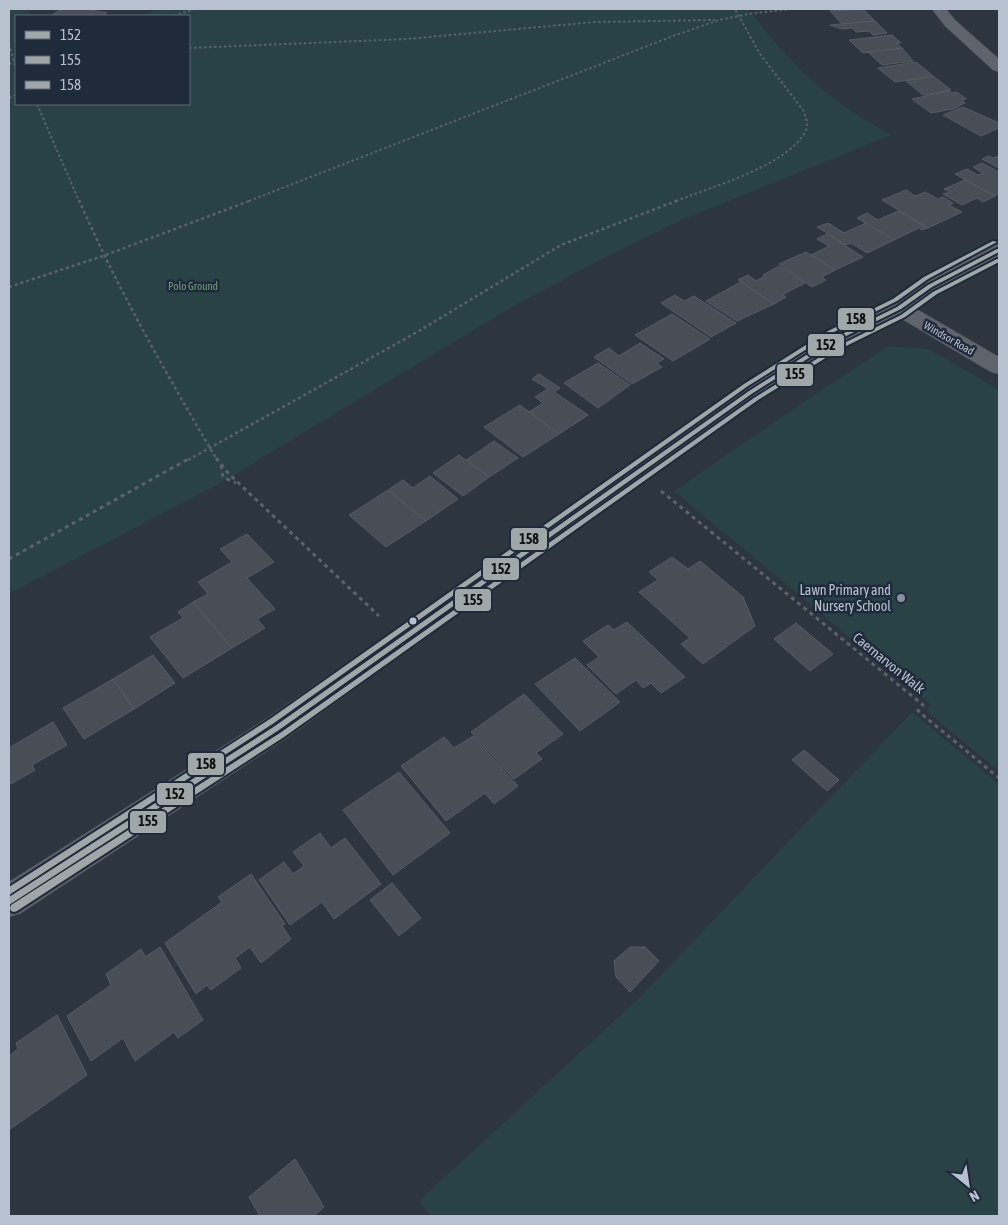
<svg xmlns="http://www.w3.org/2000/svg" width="1008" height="1225" font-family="'Asap Condensed',sans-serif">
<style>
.green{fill:#294246}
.building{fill:#484e56;stroke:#555c65}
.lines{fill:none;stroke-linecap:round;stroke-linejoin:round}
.minor-casing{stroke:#4a5057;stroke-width:1}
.tertiary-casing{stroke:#4a5057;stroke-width:1}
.secondary-casing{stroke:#4a5057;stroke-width:1}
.path-far2{stroke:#5b6269;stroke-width:2;stroke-dasharray:2.5 2.5;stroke-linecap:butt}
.path-far1{stroke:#5b6269;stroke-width:2.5;stroke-dasharray:3 3;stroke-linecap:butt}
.path{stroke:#5b6269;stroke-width:3;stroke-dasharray:4 4;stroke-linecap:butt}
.minor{fill:#5e636c;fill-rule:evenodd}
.tertiary{fill:#5e636c;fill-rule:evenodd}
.secondary{fill:#5d626a;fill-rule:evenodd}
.bus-1-casing{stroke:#1f2a3b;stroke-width:4}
.bus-2-casing{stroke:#1f2a3b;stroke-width:4}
.bus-3-casing{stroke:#1f2a3b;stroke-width:4}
.bus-1{fill:#9fa7a9;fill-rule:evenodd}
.bus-2{fill:#9fa7a9;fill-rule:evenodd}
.bus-3{fill:#9fa7a9;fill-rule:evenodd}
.poi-dot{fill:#87909c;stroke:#1f2a3b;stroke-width:2}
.bus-dot{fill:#b8c1cf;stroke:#1f2a3b;stroke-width:2}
.labels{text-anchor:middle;stroke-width:5;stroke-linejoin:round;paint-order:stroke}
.far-park-label{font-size:11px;fill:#6da179;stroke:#1f2a3b}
.far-street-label{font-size:11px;fill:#b8c1cf;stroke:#1f2a3b}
.poi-label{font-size:14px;fill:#b8c1cf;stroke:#1f2a3b;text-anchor:end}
.street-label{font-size:14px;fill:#b8c1cf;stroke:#1f2a3b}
.line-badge{stroke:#1f2a3b;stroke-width:2}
.pale-badge-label{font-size:14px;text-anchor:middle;font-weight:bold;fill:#111}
</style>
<rect width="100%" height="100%" fill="#2d353e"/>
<g class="green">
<path d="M9,9H27L32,16H16V104H189V16H139L161,9H748C774,42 802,75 836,100C853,113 872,124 891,135L680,221L594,263L507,310L219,484L9,594Z"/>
<path d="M889,346L929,349L999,390V771L926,711L931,705L674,491L818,392Z"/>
<path d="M912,712L999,784V1216H430L419,1201L639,998Z"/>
</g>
<g class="building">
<path d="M61,9H93L91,10L107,13L102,16H51Z"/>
<path d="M863,9L875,21L842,24L830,11Z"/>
<path d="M875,21L887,33L873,35L869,31L856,32L852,28L842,29L830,25Z"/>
<path d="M892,35L901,43H896L902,48L863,53L849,40Z"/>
<path d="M902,48L913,61L882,65L868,52Z"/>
<path d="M916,62L933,76L895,82L878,68Z"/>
<path d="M933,76L951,90L923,95L906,81Z"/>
<path d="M949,91L952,93L957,92L966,99L961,100L965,103L953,109L931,113L912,99Z"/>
<path d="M963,107L999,123V128L981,136L943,115Z"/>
<path d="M989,156L993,158L999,156V168L982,159Z"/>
<path d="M982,163L999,172V194L995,196L955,174L967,169L978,175L983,173L973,167Z"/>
<path d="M965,180L995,196L983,202L977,198L962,205L943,194L950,192L944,189Z"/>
<path d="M906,190L915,196L925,192L938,199L943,197L953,203L949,205L962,212L928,228L882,200Z"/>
<path d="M898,211L927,228L922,230L919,228L894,240L857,218L867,213L878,220Z"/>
<path d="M828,223L844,233L866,223L894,240L867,253L851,243L846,245L817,227Z"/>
<path d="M827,234L863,257L835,270L811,255L829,246L817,239Z"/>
<path d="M806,252L835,270L822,277L826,280L812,287L779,264Z"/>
<path d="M779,266L805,283L782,295L786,297L774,304L738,280L748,275L756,281L765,276L763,275Z"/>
<path d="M741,282L774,304L737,321L706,301Z"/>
<path d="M675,295L684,301L694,296L736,323L711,337L661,303Z"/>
<path d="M672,314L710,339L673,361L635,335Z"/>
<path d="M640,343L664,359L657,363L662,367L632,384L594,357L609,348L619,356Z"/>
<path d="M598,363L630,385L598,408L564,383Z"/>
<path d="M539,374L560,388L554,392L588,415L559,434L529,412L543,403L535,397L548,389L532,379Z"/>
<path d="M520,405L559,434L523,457L484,427Z"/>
<path d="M494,441L518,458L489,477L466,460Z"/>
<path d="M459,455L489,477L463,496L433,473Z"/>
<path d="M430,476L458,499L426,521L388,490L403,480L413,488Z"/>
<path d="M388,490L426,521L386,547L349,515Z"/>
<path d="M247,534L274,562L247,578L275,609L257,619L265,628L232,648L193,602L208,594L198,582L232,562L220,549Z"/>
<path d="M672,557L688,569L700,561L743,597L755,626L703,664L681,644L690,638L639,592L658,580L649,572Z"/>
<path d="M193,602L232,648L183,678L150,637L183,618L178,612Z"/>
<path d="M627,622L685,677L661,693L651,683L643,688L636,680L616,694L587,665L599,657L583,641L608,625L614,630Z"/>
<path d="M796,623L833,654L810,671L774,639Z"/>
<path d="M153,655L175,683L134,709L113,679Z"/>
<path d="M575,658L620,702L580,731L535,684Z"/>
<path d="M113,679L134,709L84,739L63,708Z"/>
<path d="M524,694L563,734L536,753L542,759L514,779L471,732Z"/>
<path d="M53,722L67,745L32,765L35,770L11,784L9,779V748Z"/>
<path d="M473,736L518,786L494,804L485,793L446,821L401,766L444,737L454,748Z"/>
<path d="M804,750L839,780L827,791L792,760Z"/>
<path d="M399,772L450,833L393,875L343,810Z"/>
<path d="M320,833L331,848L345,838L381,884L334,919L322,902L290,925L259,880L284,862L293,874L304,866L293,852Z"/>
<path d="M251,874L285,924L282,926L291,939L261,963L250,947L235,958L241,968L211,990L207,985L196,994L165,943L222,902L218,897Z"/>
<path d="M392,883L421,918L399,936L370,900Z"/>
<path d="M160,947L203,1020L178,1038L174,1032L135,1061L123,1038L91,1061L67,1016L111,985L106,974L141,949L145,957Z"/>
<path d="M630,947H645L659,961L630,992L616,977L614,961Z"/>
<path d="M57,1015L87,1075L9,1130V1056L18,1049L16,1043Z"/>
<path d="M295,1159L324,1207L314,1216H260L249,1197Z"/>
</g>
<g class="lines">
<g class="minor-casing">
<path id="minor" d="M932,9H946L955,20L999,59V72L993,70L945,26Z"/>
</g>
<g class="tertiary-casing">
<path id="tertiary" d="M899,302L906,303L999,357V374L991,372L892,313L888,308L892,303Z"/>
</g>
<g class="secondary-casing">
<path id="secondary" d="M999,244V258L937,290L906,313L842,345L759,397L288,737L21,913L9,917V882L266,719L743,387L826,335L892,303L923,282L992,246Z"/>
</g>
<g class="path-far2">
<path d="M174,16L195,9"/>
<path d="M9,44L16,68"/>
<path d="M189,48L407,39L595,22L715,20"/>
<path d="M9,64L16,62"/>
<path d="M9,98L16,95"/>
<path d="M37,104L79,201"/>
<path d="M249,201L673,36L719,20L748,14L791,9"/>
<path d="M676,201C711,187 787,166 805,132C809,125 806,117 803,110L760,54L735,9"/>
</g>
<g class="path-far1">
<path d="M79,200C118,290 167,375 217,460"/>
<path d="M9,287L103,256L252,200"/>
<path d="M188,460L419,331L561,245L679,200"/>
</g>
<g class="path">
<path d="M216,458L228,473L379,616"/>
<path d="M221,465L223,477L236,483"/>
<path d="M661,491L923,705L918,711L999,778"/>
<path d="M9,559L190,458"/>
</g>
<use href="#minor" class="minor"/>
<use href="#tertiary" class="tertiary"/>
<use href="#secondary" class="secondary"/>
<g class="bus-1-casing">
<path id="bus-1" d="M997,249H999V252L932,287L901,309L836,341L753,393L279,730L9,905V897L275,726L749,391L832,339L897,307L928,285Z"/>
</g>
<g class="bus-2-casing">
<path id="bus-2" d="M997,259H999V262L937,294L905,317L840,349L758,400L284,737L17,911L14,912L11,911L10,908L11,905L280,733L754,398L836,347L901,315L933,292Z"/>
</g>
<g class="bus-3-casing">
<path id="bus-3" d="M993,241L997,242L928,279L897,301L832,333L748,386L274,723L9,895V887L270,719L744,384L828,331L893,299L924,277Z"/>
</g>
<use href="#bus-1" class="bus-1"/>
<use href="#bus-2" class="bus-2"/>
<use href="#bus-3" class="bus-3"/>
</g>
<circle class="poi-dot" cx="901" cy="598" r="5"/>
<circle class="bus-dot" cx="413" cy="621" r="4.5"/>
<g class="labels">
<g class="far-park-label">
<text x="193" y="290">Polo Ground</text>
</g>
<g class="far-street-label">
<text transform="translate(949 338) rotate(30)" y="4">Windsor Road</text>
</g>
<g class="poi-label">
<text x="891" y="595">Lawn Primary and<tspan x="891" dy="16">Nursery School</tspan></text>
</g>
<g class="street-label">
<text transform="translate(889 663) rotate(39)" y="5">Caernarvon Walk</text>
</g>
</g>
<g class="line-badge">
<rect x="837" y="307" width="38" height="24" rx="5" fill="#9fa7a9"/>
<rect x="807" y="333" width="38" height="24" rx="5" fill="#9fa7a9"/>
<rect x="776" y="363" width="38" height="24" rx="5" fill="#9fa7a9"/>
<rect x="510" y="527" width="38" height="24" rx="5" fill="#9fa7a9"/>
<rect x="482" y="557" width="38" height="24" rx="5" fill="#9fa7a9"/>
<rect x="454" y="588" width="38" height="24" rx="5" fill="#9fa7a9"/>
<rect x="187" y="752" width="38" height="24" rx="5" fill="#9fa7a9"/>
<rect x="156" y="782" width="38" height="24" rx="5" fill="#9fa7a9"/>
<rect x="129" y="810" width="38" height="24" rx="5" fill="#9fa7a9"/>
</g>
<g class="pale-badge-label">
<text x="856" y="324">158</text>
<text x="826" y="350">152</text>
<text x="795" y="379">155</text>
<text x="529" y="544">158</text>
<text x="501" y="574">152</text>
<text x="473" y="605">155</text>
<text x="206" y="769">158</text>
<text x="175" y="799">152</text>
<text x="148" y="826">155</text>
</g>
<rect width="1008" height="1225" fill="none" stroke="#b8c1cf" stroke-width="20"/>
<rect x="15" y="15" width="175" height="90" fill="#1f2a3b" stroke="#5c6676"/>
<rect x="25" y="31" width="25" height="8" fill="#9fa7a9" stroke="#5c6676"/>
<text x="60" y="40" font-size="15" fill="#b8c1cf">152</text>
<rect x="25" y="56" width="25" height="8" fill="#9fa7a9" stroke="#5c6676"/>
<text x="60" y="65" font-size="15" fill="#b8c1cf">155</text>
<rect x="25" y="81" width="25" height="8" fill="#9fa7a9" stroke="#5c6676"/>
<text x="60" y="90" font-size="15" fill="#b8c1cf">158</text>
<g transform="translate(968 1185) rotate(150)" stroke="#1f2a3b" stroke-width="4" paint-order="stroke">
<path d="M0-4L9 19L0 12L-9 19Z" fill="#b8c1cf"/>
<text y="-8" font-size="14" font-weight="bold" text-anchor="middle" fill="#b8c1cf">N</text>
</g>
</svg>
